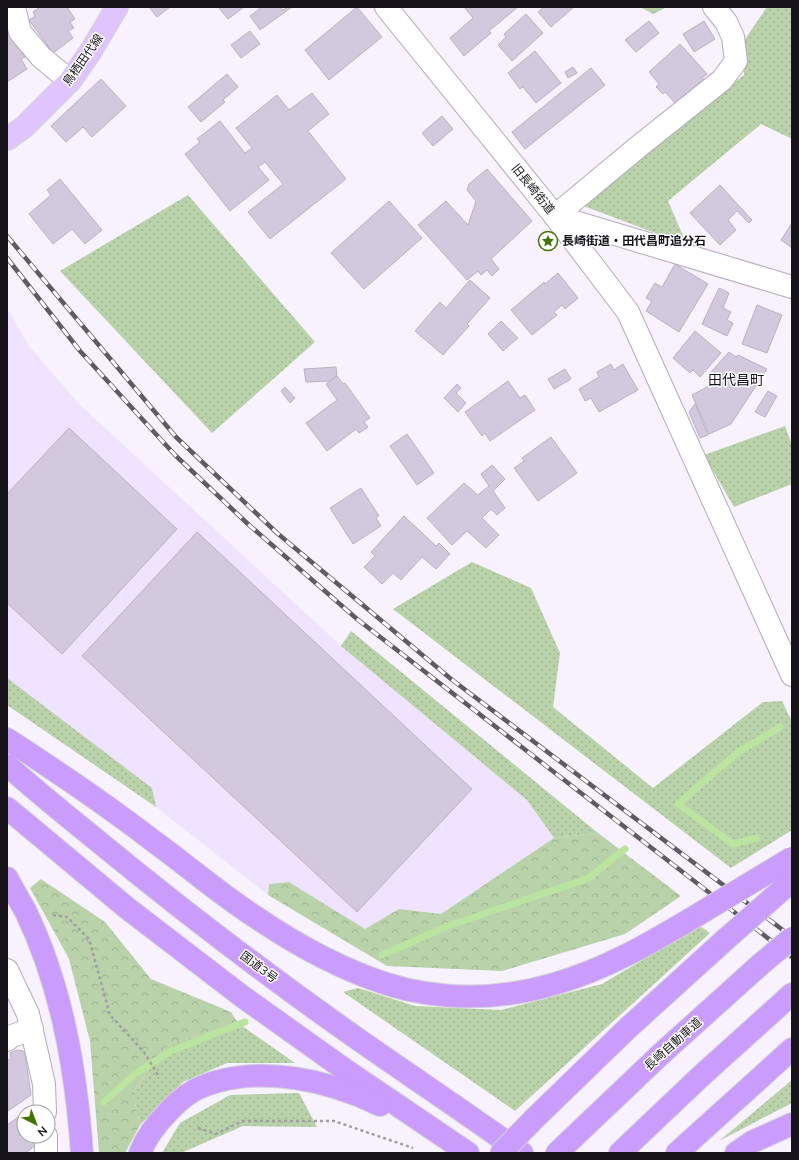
<svg xmlns="http://www.w3.org/2000/svg" width="799" height="1160" font-family="Mulish,'Noto Sans JP',sans-serif">
<style>
.built{fill:#efe3ff}
.grass{fill:url(#grass-dots)}
.forest{fill:url(#forest-crowns)}
.lines{fill:none;stroke-linecap:round;stroke-linejoin:round}
.stream{stroke:#bae4a0;stroke-width:7}
.building{fill:#d3c9de;stroke:#bab1c5}
.minor-casing{stroke:#b3aabe;stroke-width:24}
.major-casing{stroke:#d5d5d6;stroke-width:24}
.highway-casing{stroke:#d5d5d6;stroke-width:24}
.path{stroke:#a29da8;stroke-width:2.5;stroke-dasharray:3 3;stroke-linecap:butt}
.minor{stroke:#fff;stroke-width:22}
.major{stroke:#dfc4fd;stroke-width:22}
.highway{stroke:#ca9cfb;stroke-width:22}
.rail-casing{stroke:#5f5b64;stroke-width:4.5}
.rail{stroke:#fff;stroke-width:3;stroke-dasharray:9;stroke-linecap:butt}
.highway-bridge-casing{stroke:#d5d5d6;stroke-width:24;stroke-linecap:butt}
.highway-bridge{stroke:#ca9cfb;stroke-width:22}
.labels{text-anchor:middle;stroke-width:3;stroke-linejoin:round;paint-order:stroke}
.street-label{font-size:12px;fill:#16131a;stroke:#fff}
.poi-label{font-size:12px;font-weight:bold;fill:#16131a;stroke:#fff;text-anchor:start}
.quarter-label{font-size:14px;fill:#16131a;stroke:#fff}
</style>
<defs>
<pattern id="grass-dots" width="8" height="8" patternUnits="userSpaceOnUse"><rect width="8" height="8" fill="#b9d2a9"/><path d="M2 2h.1M6 6h.1" fill="none" stroke="#9eb391" stroke-width="1.8" stroke-linecap="round"/></pattern>
<pattern id="forest-crowns" width="20" height="18" patternUnits="userSpaceOnUse"><rect width="20" height="18" fill="#b9d2a9"/><path d="M2 6a3 3 0 1 1 6 0M12 15a3 3 0 1 1 6 0" fill="none" stroke="#9eb391"/></pattern>
</defs>
<rect width="100%" height="100%" fill="#f8f2ff"/>
<path class="built" d="M7,308L29,346L79,404L341,646L527,800L554,838L441,914L399,909L365,929L289,882L269,884L268,895L156,807L7,705Z"/>
<g class="grass">
<path d="M767,7H792V139L761,124L668,201L687,245L581,205L744,75L741,45Z"/>
<path d="M188,195L315,342L212,433L60,271Z"/>
<path d="M785,426L792,445V484L734,507L704,455Z"/>
<path d="M472,562L531,588L560,653L553,707L653,788L763,702L782,701L792,722V830L731,868L393,609Z"/>
<path d="M351,631L598,833L554,838L527,800L341,646Z"/>
<path d="M7,678L152,788L156,807L7,705Z"/>
<path d="M700,926L710,933L515,1111L343,992L358,988L415,1006L501,1010L602,984Z"/>
<path d="M238,1023L295,1063H227L183,1082L140,1125L133,1093L166,1045Z"/>
<path d="M792,1080V1103L719,1141Z"/>
<path d="M299,1093L317,1127L243,1126L181,1153H162L180,1123L230,1095Z"/>
</g>
<g class="forest">
<path d="M640,7H667L653,14Z"/>
<path d="M598,833L681,896L625,934L502,971L387,966L268,895L269,884L289,882L365,929L399,909L441,914L554,838Z"/>
<path d="M41,879L105,922L151,979L231,1012L238,1023L166,1045L133,1093L140,1125L125,1153H99L90,1041L69,959L30,888Z"/>
</g>
<g class="lines">
<g class="stream">
<path d="M757,838L733,844L678,804L737,753L780,727"/>
<path d="M382,955L448,926L589,878L625,849"/>
<path d="M104,1102L135,1074L171,1051L245,1022"/>
</g>
</g>
<g class="building">
<path d="M40,7H67L75,19L70,22L74,28L68,31L73,38L53,53L29,20L35,16L33,12Z"/>
<path d="M149,7H170L157,17Z"/>
<path d="M218,7H244L228,19Z"/>
<path d="M262,7H280L283,10L287,7H292L260,30L250,16Z"/>
<path d="M357,7L382,37L329,80L305,50Z"/>
<path d="M464,7H518L489,31L491,33L464,56L450,38L473,18Z"/>
<path d="M544,7H574L551,27L538,12Z"/>
<path d="M526,14L543,33L512,61L498,45L506,37L504,34Z"/>
<path d="M649,21L659,33L636,52L625,40Z"/>
<path d="M704,21L715,39L694,52L683,34Z"/>
<path d="M7,27L25,57L21,59L27,69L7,82Z"/>
<path d="M250,31L260,44L241,58L231,45Z"/>
<path d="M680,44L707,74L702,78L705,81L676,104L665,92L663,94L656,87L659,84L649,72Z"/>
<path d="M535,51L561,83L536,103L523,87L520,89L508,73Z"/>
<path d="M573,67L577,73L568,78L565,72Z"/>
<path d="M591,68L605,85L525,149L512,132Z"/>
<path d="M227,74L238,87L223,100L225,102L201,122L188,107Z"/>
<path d="M101,79L126,106L92,137L83,127L66,142L51,126Z"/>
<path d="M312,93L329,114L308,131L346,179L270,239L248,212L283,184L265,162L258,167L269,180L230,211L185,154L200,142L197,139L220,121L245,153L252,148L236,128L277,95L289,110Z"/>
<path d="M442,116L453,129L433,146L422,133Z"/>
<path d="M487,169L532,221L491,259L499,269L492,276L487,270L481,275L478,271L467,280L418,225L446,201L468,225L476,201L467,190L469,184Z"/>
<path d="M60,179L102,230L85,244L72,229L53,244L29,214L51,195L47,190Z"/>
<path d="M720,185L752,220L749,223L737,211L728,220L736,230L720,245L690,213Z"/>
<path d="M389,201L422,238L364,289L331,253Z"/>
<path d="M792,223V248L781,240Z"/>
<path d="M675,264L708,284L679,332L646,311L652,301L646,298L655,283L662,287Z"/>
<path d="M558,273L578,298L565,309L562,305L554,312L557,315L532,335L511,310L544,282L545,284Z"/>
<path d="M470,280L490,298L467,324L469,326L443,355L415,331L440,302L446,308Z"/>
<path d="M719,288L729,293L723,308L731,312L727,320L733,323L727,336L702,324Z"/>
<path d="M757,305L782,315L767,353L742,344Z"/>
<path d="M501,321L518,338L503,351L488,334Z"/>
<path d="M695,331L721,353L700,377L693,370L690,373L673,358Z"/>
<path d="M729,352L736,357L738,355L767,369L731,424L709,434L692,395L709,386L716,378L710,373Z"/>
<path d="M611,364L614,370L623,364L638,390L599,412L591,398L585,401L579,389L599,377L597,372Z"/>
<path d="M336,367L337,375L330,381L306,382L304,369Z"/>
<path d="M565,369L571,379L554,389L548,379Z"/>
<path d="M337,376L343,384L345,383L370,418L364,422L368,427L359,433L356,429L327,451L306,423L337,400L326,384Z"/>
<path d="M508,381L520,398L525,395L535,410L490,441L485,433L482,436L465,412Z"/>
<path d="M457,384L461,388L456,393L466,403L458,412L444,398Z"/>
<path d="M285,387L295,398L290,403L281,391Z"/>
<path d="M768,391L777,396L765,417L755,412Z"/>
<path d="M695,404L708,435L700,438L689,412Z"/>
<path d="M69,428L177,529L62,654L7,603V494Z"/>
<path d="M407,434L434,473L417,485L390,446Z"/>
<path d="M551,437L577,473L538,501L514,468L524,461L522,458Z"/>
<path d="M492,465L505,479L493,491L505,508L497,515L491,509L482,518L499,535L486,548L467,531L452,545L427,518L464,483L478,495L489,486L481,474Z"/>
<path d="M361,488L379,516L376,518L381,526L353,544L330,508Z"/>
<path d="M404,516L436,546L439,543L450,554L436,569L422,557L401,580L393,573L382,584L364,567L375,556L371,552Z"/>
<path d="M197,532L472,789L357,912L82,656Z"/>
<path d="M17,1050L23,1051L25,1054L31,1095L8,1111L7,1061L11,1058L10,1053Z"/>
<path d="M18,1117L24,1125V1136H31L37,1144L26,1153H7V1125Z"/>
</g>
<g class="lines">
<g class="minor-casing">
<g id="minor">
<path d="M14,7L20,32L41,57L70,81"/>
<path d="M386,7L555,216L628,312L792,675"/>
<path d="M555,216L638,147L722,80L736,61L733,37L726,22L714,7"/>
<path d="M555,216L792,287"/>
<path d="M7,970L28,1014L44,1084L45,1112"/>
<path d="M7,1040L12,1036L32,1029"/>
<path d="M46,1136V1153"/>
</g>
</g>
<g class="major-casing">
<path id="major" d="M7,139L24,127L70,81L91,51L117,7"/>
</g>
<g class="highway-casing">
<g id="highway">
<path d="M7,739C58,772 108,806 156,843C189,867 220,894 254,916C295,944 340,969 387,984C440,1001 501,1000 554,984C607,969 652,942 699,914"/>
<path d="M7,765C37,792 68,817 99,842C184,912 272,979 362,1042C415,1079 469,1115 522,1153"/>
<path d="M7,808L127,908L243,997L344,1069L468,1153"/>
<path d="M7,878C13,889 19,900 25,910C62,986 76,1070 82,1153"/>
<path d="M534,1119L629,1027L726,939"/>
<path d="M140,1153C146,1137 157,1123 169,1111C179,1100 192,1090 206,1085C261,1065 329,1080 380,1105"/>
<path d="M557,1153L661,1054L761,964"/>
<path d="M620,1153L700,1077L792,994"/>
<path d="M677,1153L792,1049"/>
<path d="M736,1153L752,1142L792,1124"/>
</g>
</g>
<g class="path">
<path d="M53,915L67,917L89,939L110,1015L144,1052L159,1077"/>
<path d="M198,1128L216,1134L242,1121H334L413,1148"/>
</g>
<use href="#minor" class="minor"/>
<use href="#major" class="major"/>
<use href="#highway" class="highway"/>
<g class="rail-casing">
<g id="rail">
<path d="M7,236L176,437L277,533L451,679L792,937"/>
<path d="M7,258L80,351L175,455L249,525L357,619L792,957"/>
</g>
</g>
<use href="#rail" class="rail"/>
<g class="highway-bridge-casing">
<g id="highway-bridge">
<path d="M699,914L792,858"/>
<path d="M726,939L792,881"/>
<path d="M761,964L792,938"/>
<path d="M501,1153L534,1119"/>
</g>
</g>
<use href="#highway-bridge" class="highway-bridge"/>
</g>
<defs>
<g id="sight-ring" transform="scale(1)"><circle r="9.5" fill="#fff" stroke="#407501" stroke-width="1.5"/><path d="M0-6L1.8-2.2L6-1.7L2.9 1.2L3.7 5.4L0 3.3L-3.7 5.4L-2.9 1.2L-6-1.7L-1.8-2.2Z" fill="#407501"/></g>
</defs>
<g fill-rule="evenodd">
<use href="#sight-ring" x="548" y="241"/>
</g>
<g class="labels">
<g class="street-label">
<text transform="translate(83 60) rotate(-55)" y="4">鳥栖田代線</text>
<text transform="translate(533 189) rotate(51)" y="4">旧長崎街道</text>
<text transform="translate(259 967) rotate(37)" y="4">国道3号</text>
<text transform="translate(673 1044) rotate(-42)" y="4">長崎自動車道</text>
</g>
<g class="poi-label">
<text x="562" y="245">長崎街道・田代昌町追分石</text>
</g>
<g class="quarter-label">
<text x="736" y="385">田代昌町</text>
</g>
</g>
<rect width="799" height="1160" fill="none" stroke="#16131a" stroke-width="16"/>
<g transform="translate(36 1124) rotate(138)"><circle r="19" fill="#ffffff" stroke="#a2a1a3"/>
<path d="M0-3L7 15L0 10L-7 15Z" fill="#407501"/>
<text y="-6" font-size="11" font-weight="bold" text-anchor="middle" fill="#16131a">N</text>
</g>
</svg>
